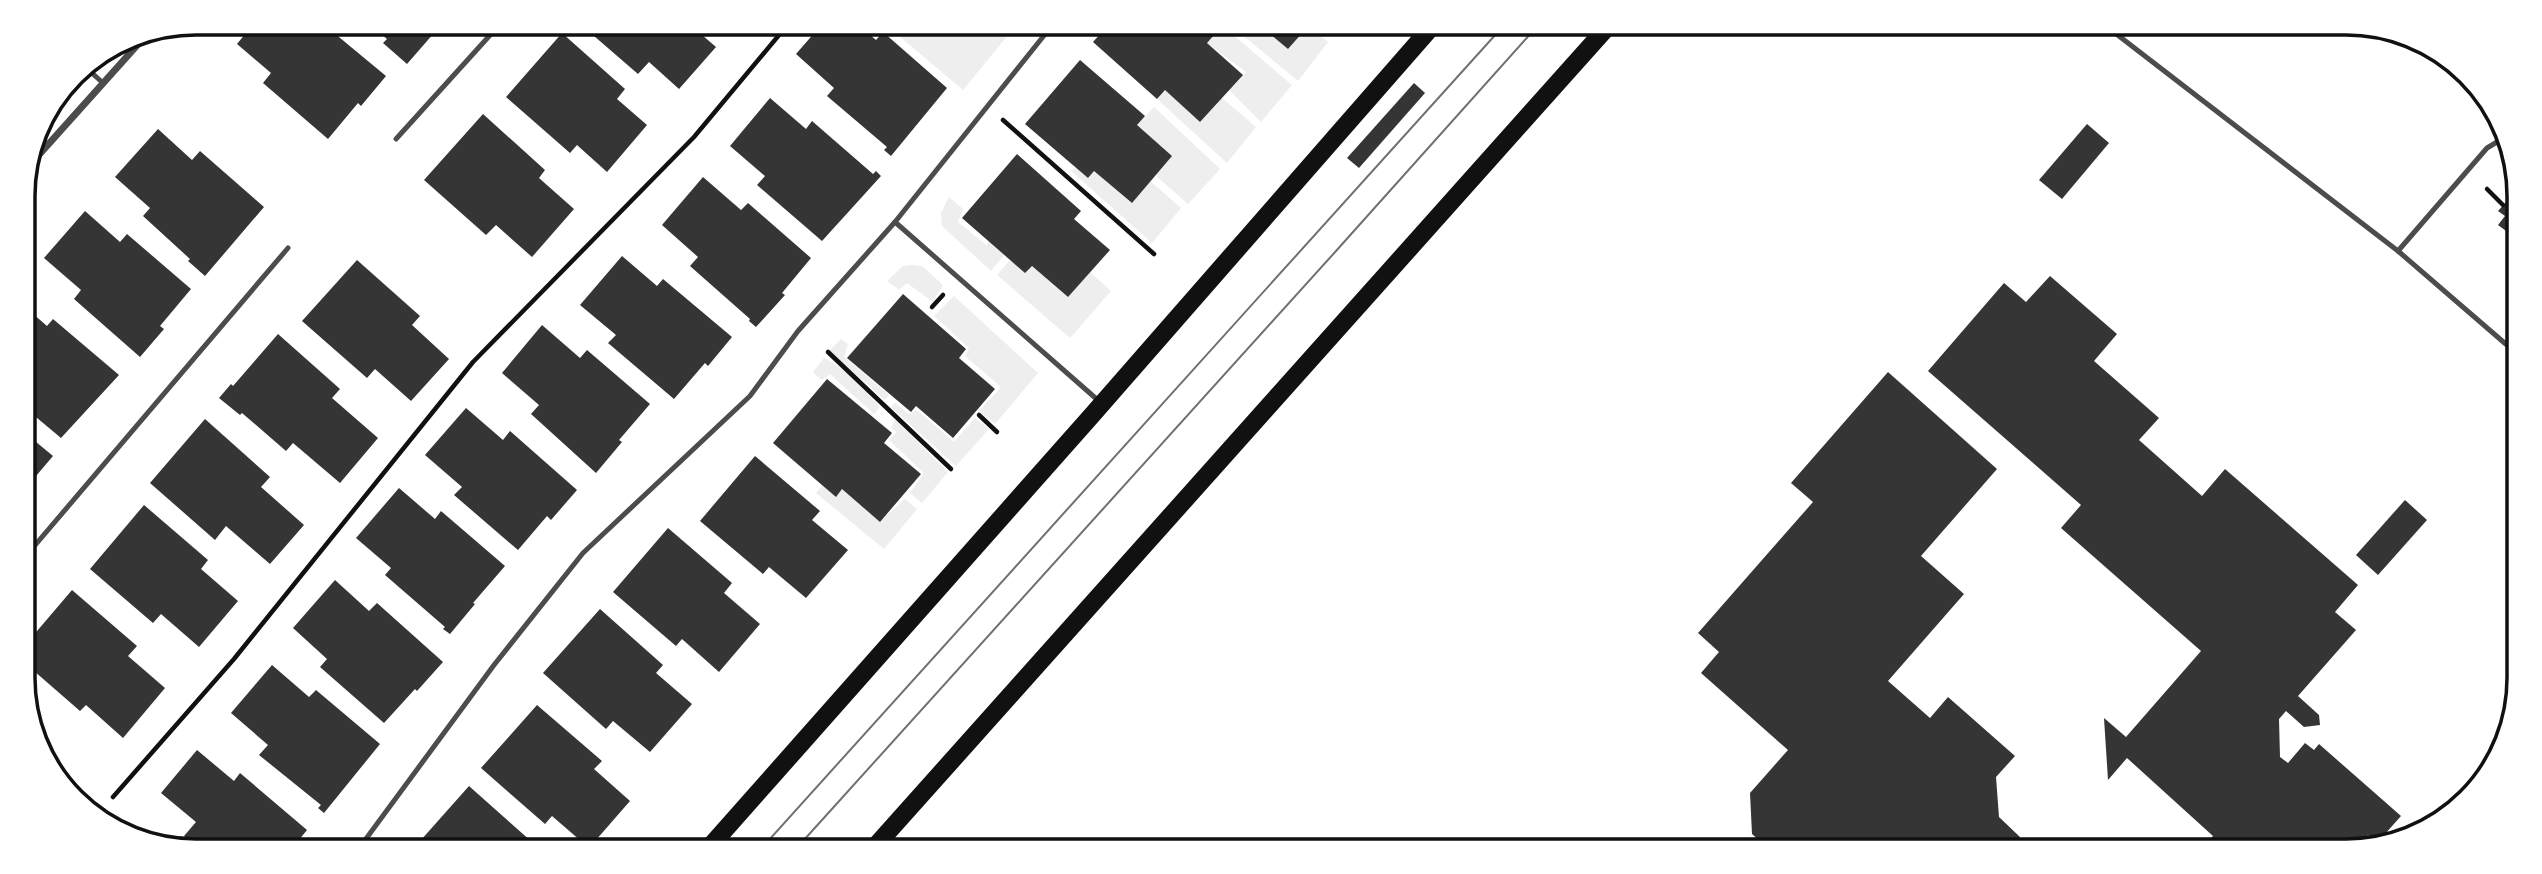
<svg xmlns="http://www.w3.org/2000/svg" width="2542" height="874" font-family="'Varela Round',sans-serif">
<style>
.green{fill:#eee}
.building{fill:#353535}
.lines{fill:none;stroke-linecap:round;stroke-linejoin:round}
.path{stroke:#111;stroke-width:4.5}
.service{stroke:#4c4c4c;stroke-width:5}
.minor{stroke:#4c4c4c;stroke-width:7}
.primary{stroke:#111;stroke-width:18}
.tram{stroke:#707070;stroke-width:2}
.rim{fill:none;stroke:#111;stroke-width:3.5}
</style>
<rect width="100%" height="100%" fill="#fff"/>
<g class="green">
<path d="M863,23H1018L963,90L886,25L876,32Z"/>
<path d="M1215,23H1219L1292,85L1261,122L1229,90L1246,72L1207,43L1214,35Z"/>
<path d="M1248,23H1257L1288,49L1308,26L1328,42L1298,81L1241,34Z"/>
<path d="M1165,90L1200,122L1222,98L1256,127L1227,163L1157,99Z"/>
<path d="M1154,107L1220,169L1188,204L1155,175L1172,156L1137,125Z"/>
<path d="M1076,168L1088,178L1094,171L1131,203L1150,181L1181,208L1152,243L1071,171Z"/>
<path d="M949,197L963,209L958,222L986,245L989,242L1004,255L991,271L942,226L941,213Z"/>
<path d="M1010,260L1025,273L1032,266L1067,297L1090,272L1111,291L1070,338L997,275Z"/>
<path d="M910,265L922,266L943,285L933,302L907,283L899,290L887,281L903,266Z"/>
<path d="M954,296L1038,373L995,424L979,411L1001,387L965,356L969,348L934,316Z"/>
<path d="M841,339L848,344L844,357L889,395L885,400L829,351Z"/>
<path d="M824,358C845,368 865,390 880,407L874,414L830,374L822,380L813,372Z"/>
<path d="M895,403L909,414L917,410L954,442L975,418L989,429L956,466L891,407Z"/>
<path d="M895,419L948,472L922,503L910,493L924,473L889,440L897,432L891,428Z"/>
<path d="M822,485L836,496L842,489L882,519L905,499L917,509L884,549L816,493Z"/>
</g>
<g class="building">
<path d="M254,23H308L313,27L316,23H322L386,76L361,106L358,103L328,139L263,83L271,73L237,44Z"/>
<path d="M368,23H439L433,31L434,33L407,64L383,43L387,39Z"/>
<path d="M579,23H688L716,47L679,89L649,62L638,74Z"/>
<path d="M823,23H856L876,40L883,32L947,88L891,156L884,150L887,147L827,96L834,88L796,54Z"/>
<path d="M1110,23H1200L1214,35L1207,43L1243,75L1200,122L1165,90L1157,99L1093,42Z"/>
<path d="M1257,23H1311L1288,49Z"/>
<path d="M562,33L625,89L617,99L647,125L607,172L577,145L570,153L506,97Z"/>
<path d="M1080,60L1145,116L1137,125L1172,156L1132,203L1094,171L1088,178L1025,124Z"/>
<path d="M1414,83L1425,93L1359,168L1347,158Z"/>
<path d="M770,98L806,129L812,121L873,174L876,171L881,176L822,241L757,185L765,176L730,146Z"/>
<path d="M483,114L545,170L539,178L574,209L532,257L496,225L486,235L424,180Z"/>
<path d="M2087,124L2109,143L2062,199L2039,180Z"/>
<path d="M158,129L192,160L200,151L264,207L205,276L188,261L190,259L143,216L150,208L115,177Z"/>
<path d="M1017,154L1081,211L1074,219L1110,250L1068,297L1032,266L1025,273L962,218Z"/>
<path d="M703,177L741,210L748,203L811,258L782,293L785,295L756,327L749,321L750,319L690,266L698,257L662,225Z"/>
<path d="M2517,199V239L2498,225L2505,216L2498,211L2506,202L2512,207Z"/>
<path d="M85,211L120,242L127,234L191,289L160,326L164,329L140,357L74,299L81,290L44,258Z"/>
<path d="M622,256L657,286L663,279L732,337L708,366L705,363L674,399L608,343L616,335L580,305Z"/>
<path d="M357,260L420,316L412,325L449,359L411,401L375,369L367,378L302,321Z"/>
<path d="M2050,276L2117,334L2094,361L2159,418L2139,440L2202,496L2225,469L2358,585L2335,612L2356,630L2298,696L2319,715L2320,725L2304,727L2286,711L2279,719L2280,757L2288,763L2305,743L2314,750L2319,744L2401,816L2377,843L2368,835L2355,851H2200L2213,836L2127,758L2108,780L2104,718L2126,737L2201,651L2061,528L2081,505L1928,371L2004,283L2026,302Z"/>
<path d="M903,294L966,349L959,358L995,389L953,438L916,406L911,412L847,358Z"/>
<path d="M24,306L47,326L53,319L119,375L61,438L24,407Z"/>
<path d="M542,325L580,358L587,350L650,404L619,440L622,442L596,473L531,414L539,405L502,373Z"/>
<path d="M278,334L340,389L332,398L378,438L340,483L293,443L286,451L242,413L240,415L219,398L231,384L233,386Z"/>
<path d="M1888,372L1997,469L1921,556L1964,594L1888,681L1930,718L1948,697L2015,756L1996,777L1999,817L2020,837L2007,851H1771L1752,834L1750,793L1788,750L1701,673L1719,652L1698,633L1813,502L1791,483Z"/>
<path d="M827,379L892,433L884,443L921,474L880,522L842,489L836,497L773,443Z"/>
<path d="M466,408L503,440L510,431L577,490L551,520L547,516L518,550L454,495L462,487L425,455Z"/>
<path d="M205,419L270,477L261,487L304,525L270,564L226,526L215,540L150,483Z"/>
<path d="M24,432L53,456L25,489Z"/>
<path d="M755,456L820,511L812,520L848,550L806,598L769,567L763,574L700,521Z"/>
<path d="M399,488L435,519L441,511L505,566L473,603L475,604L450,634L443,629L445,627L385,575L391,568L356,538Z"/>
<path d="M2405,500L2427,520L2378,575L2356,555Z"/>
<path d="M144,505L208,560L201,569L238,601L199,647L161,614L153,623L90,569Z"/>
<path d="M668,528L732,583L724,593L760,624L719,672L682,639L676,646L613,592Z"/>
<path d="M335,580L369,611L377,603L443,662L417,691L415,689L384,723L320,667L327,659L293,628Z"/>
<path d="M72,590L137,646L128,656L165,688L123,738L86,705L80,711L26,664V644Z"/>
<path d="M600,609L663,665L656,673L692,704L650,752L613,721L606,729L543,673Z"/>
<path d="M272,665L309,697L316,690L380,744L324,813L318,808L321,805L259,755L268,745L231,713Z"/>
<path d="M537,705L602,761L594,769L630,801L589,848L552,816L545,824L481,768Z"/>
<path d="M197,750L234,781L240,773L307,830L290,851H201L184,836L196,822L161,793Z"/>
<path d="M469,786L532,842L525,850L527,851H415L413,849Z"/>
</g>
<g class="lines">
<g class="path">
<path d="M1003,120L1154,254"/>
<path d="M2487,189L2503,205"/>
<path d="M932,307L943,295"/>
<path d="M828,352L951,469"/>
<path d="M979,415L997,432"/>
<path d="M113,797L234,659L473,362L694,137L789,23"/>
</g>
<g class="service">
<path d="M2097,23L2115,33L2398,251L2515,352"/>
<path d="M83,65L103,83"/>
<path d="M396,139L501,23"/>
<path d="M895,222L1100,402"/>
<path d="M2398,251L2487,148L2502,139"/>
<path d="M25,557L288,248"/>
<path d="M357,851L494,665L583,553L750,396L798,331L895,222L1054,23"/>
</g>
<path class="minor" d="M28,167L149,32"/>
<g class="primary">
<path d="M706,851L1093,414L1435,23"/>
<path d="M871,851L1611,23"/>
</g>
<g class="tram">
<path d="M759,851L1506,23"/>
<path d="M794,851L1336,251L1540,23"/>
</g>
</g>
<path d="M0 0H2542V874H0ZM196 35H2346A161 161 0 0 1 2507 196V678A161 161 0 0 1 2346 839H196A161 161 0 0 1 35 678V196A161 161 0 0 1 196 35Z" fill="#fff" fill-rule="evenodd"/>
<path class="rim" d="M196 35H2346A161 161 0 0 1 2507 196V678A161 161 0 0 1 2346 839H196A161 161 0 0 1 35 678V196A161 161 0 0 1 196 35Z"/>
</svg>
